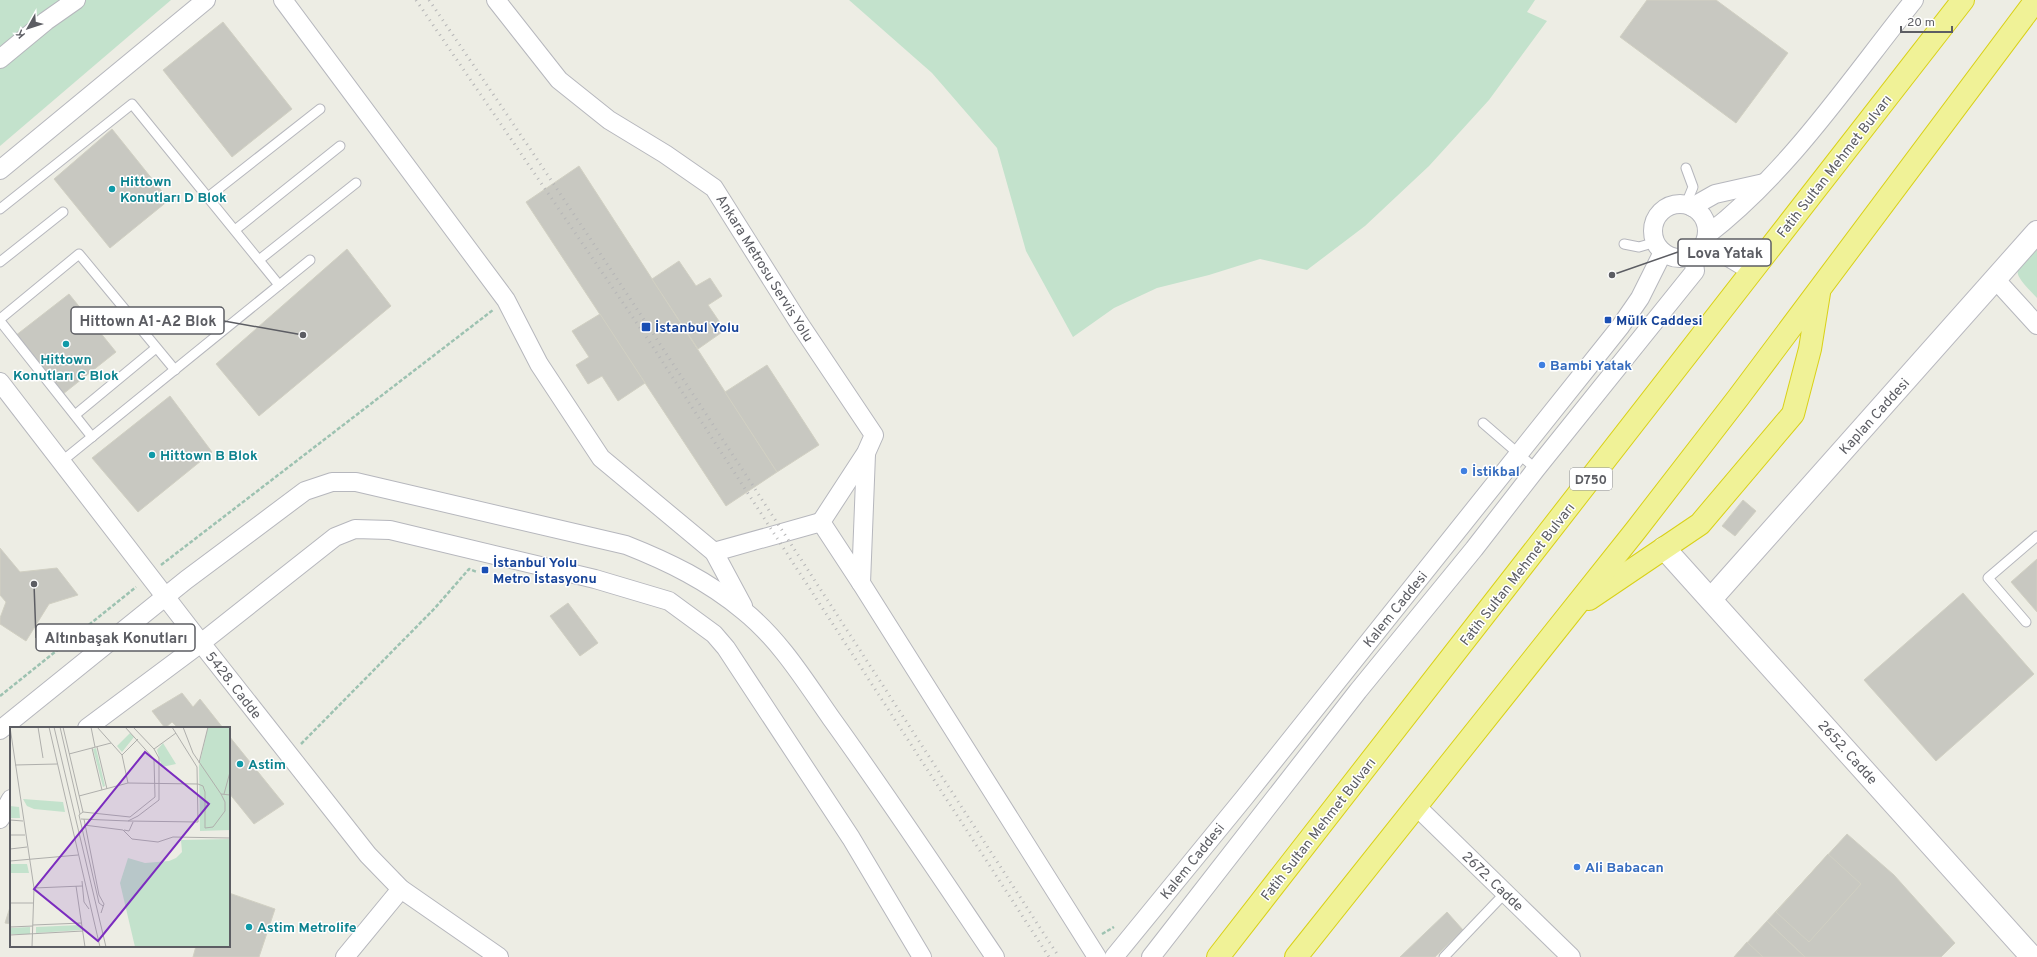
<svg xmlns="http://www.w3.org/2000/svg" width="2037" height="957" font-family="Overpass,sans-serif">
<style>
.green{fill:#c3e2cc}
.building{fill:#c8c8c1;stroke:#d1d0c3}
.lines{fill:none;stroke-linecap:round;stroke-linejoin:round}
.lane-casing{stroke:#b6b7bd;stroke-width:11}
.street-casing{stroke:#b6b7bd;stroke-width:20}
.secondary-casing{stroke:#b8b8bf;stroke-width:24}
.highway-casing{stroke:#d9d118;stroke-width:24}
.path{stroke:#9dc2b1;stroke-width:2.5;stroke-dasharray:4 2;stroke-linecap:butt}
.lane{stroke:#fff;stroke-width:9}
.street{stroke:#fff;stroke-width:18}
.secondary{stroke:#fff;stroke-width:22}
.highway{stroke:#f0f297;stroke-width:22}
.rail{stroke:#b6b6b7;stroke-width:3;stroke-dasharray:1 5;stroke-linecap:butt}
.culture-dot{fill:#0f9aa8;stroke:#fff;stroke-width:1.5}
.transit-dot{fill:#1a4fb4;stroke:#fff;stroke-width:1.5}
.shop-dot{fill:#3f7fe0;stroke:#fff;stroke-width:1.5}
.labels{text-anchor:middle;stroke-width:3;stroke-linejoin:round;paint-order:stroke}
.shield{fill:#fff;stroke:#8d8e92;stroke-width:1}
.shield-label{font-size:13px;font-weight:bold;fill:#5c5d63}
.street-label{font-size:14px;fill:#5c5d63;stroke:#fff}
.culture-label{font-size:14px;font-weight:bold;fill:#0d838f;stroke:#fff;text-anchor:start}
.transit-label{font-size:14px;font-weight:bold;fill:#164399;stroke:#fff;text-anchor:start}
.shop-label{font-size:14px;font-weight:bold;fill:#366cbe;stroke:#fff;text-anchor:start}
.inset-road{fill:none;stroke:#afafac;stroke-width:1}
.view{fill:#7b2cbf;fill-opacity:0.15;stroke:#7b2cbf;stroke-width:2}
.inset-edge{fill:none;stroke:#5c5d63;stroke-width:2}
.leader{fill:none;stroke:#5c5d63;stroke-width:1.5}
.callout-dot{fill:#5c5d63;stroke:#fff;stroke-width:1.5}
.callout{fill:#fff;stroke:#5c5d63;stroke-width:1.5}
.callout-label{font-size:15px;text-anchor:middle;font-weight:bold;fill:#5c5d63}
</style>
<rect width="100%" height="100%" fill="#edede4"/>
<g class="green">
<path d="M0,0H171L0,146Z"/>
<path d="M849,0H1535L1527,12L1547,21L1489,100L1429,166L1365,226L1307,270L1260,259L1209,275L1157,288L1114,308L1073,337L1026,251L997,148L932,73Z"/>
<path d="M2037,245V298C2012,271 2010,272 2037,245Z"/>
</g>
<g class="building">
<path d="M1647,0H1716L1788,53L1736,123L1620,37Z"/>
<path d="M223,22L292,109L232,157L163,70Z"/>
<path d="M112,129L169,200L110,248L54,179Z"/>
<path d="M579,166L777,472L726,506L526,202Z"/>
<path d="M347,249L391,306L259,416L216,364Z"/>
<path d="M679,261L696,286L710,278L722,296L708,305L725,330L698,349L652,279Z"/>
<path d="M69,294L116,352L63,394L15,336Z"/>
<path d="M600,314L645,383L618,401L602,376L588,384L576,365L589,357L572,331Z"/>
<path d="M767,365L819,445L777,472L725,392Z"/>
<path d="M170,396L212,452L138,512L92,458Z"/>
<path d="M1743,500L1756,511L1735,536L1722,526Z"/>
<path d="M0,548L20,572L57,568L78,595L49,604L26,641L0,624V618L6,602L0,595Z"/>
<path d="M2037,559V612L2011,582Z"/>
<path d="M1963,593L2034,674L1936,761L1864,680Z"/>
<path d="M568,603L598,643L580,656L550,616Z"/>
<path d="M182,693L193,707L200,699L223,728H178L172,722L165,728L152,711Z"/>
<path d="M229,736L284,804L254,824L229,793Z"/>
<path d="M1847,834L1894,875L1955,943L1941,957H1805L1767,921Z"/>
<path d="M1828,854L1861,884L1809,942L1776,912Z"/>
<path d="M229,893L275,909L259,957H193L196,946H229Z"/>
<path d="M11,904V924L5,923Z"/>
<path d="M1447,912L1463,930L1435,957H1400Z"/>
<path d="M1767,921L1805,957H1734Z"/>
<path d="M1747,942L1763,957H1734Z"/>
</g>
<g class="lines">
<g class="lane-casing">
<g id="lane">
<path d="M1686,168L1693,187L1686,204"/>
<path d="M208,197L320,109"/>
<path d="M0,209L132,104L279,285"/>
<path d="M235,230L340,146"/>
<path d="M1624,244L1639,247L1656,242"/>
<path d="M259,260L356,183"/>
<path d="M0,262L63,212"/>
<path d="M0,319L79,254L175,370"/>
<path d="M0,321L92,437"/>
<path d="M75,415L156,348"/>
<path d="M1483,423L1536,469"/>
<path d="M61,462L310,260"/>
<path d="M2026,622L1988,578L2037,536"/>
<path d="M1444,957L1506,892"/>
</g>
</g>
<g class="street-casing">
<g id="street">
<path d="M283,0L506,300L539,364L601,458L714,552L743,606"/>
<path d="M496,0L559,80L609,120L665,154L714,188L799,323L874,435L866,453L821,522"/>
<path d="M0,59L46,21L76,0"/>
<path d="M0,170L206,0"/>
<circle cx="1680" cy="231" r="27"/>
<path d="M1692,207L1715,194L1764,183"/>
<path d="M1707,235C1790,171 1849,81 1914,0"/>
<path d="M1705,243L1753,272"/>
<path d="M1996,280L2037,325"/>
<path d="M0,382L201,643L368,855L401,889L499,957"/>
<path d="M866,454L861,583L1097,957"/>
<path d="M714,552L821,522L861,583"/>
<path d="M87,728L201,643L335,537L355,529L390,530L595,579L669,601L714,634L726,648L851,838L922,957"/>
<path d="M0,730L186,580L305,491L332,482H356L626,545C669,562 708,581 744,611C780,640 805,681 831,718C888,797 941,877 995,957"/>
<path d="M1415,805L1571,957"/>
<path d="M0,819L11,799"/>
<path d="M345,957L401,889"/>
<path d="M1114,957L1244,798L1620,327L1640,298L1663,252"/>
<path d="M1151,957L1358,691L1474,549L1536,469L1695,271L1693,255"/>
</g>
</g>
<g class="secondary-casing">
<g id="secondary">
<path d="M1664,548L2031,956"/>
<path d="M1711,599L2037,232"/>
</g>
</g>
<g class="highway-casing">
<g id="highway">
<path d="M1589,599L1700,524L1793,414L1810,349L1819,293"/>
<path d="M1218,957L1963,0"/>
<path d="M1296,957L1636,530L1738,398L2036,0"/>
</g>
</g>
<g class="path">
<path d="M161,565L493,310"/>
<path d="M0,696L136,587"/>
<path d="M301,744L435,608L469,569L477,572"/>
<path d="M1102,934L1114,927"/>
</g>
<use href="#lane" class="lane"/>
<use href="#street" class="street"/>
<use href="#secondary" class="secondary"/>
<use href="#highway" class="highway"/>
<g class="rail">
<path d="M416,0L649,341L1049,957"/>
<path d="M429,0C645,315 851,637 1059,957"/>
</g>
</g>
<g class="culture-dot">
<circle cx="112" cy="189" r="4"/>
<circle cx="66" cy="344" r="4"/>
<circle cx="152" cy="455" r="4"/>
<circle cx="240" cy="764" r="4"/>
<circle cx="249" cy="927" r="4"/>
</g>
<g class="transit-dot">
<rect x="1604" y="316" width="8" height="8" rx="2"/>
<rect x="641" y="322" width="10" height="10" rx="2"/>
<rect x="481" y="566" width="8" height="8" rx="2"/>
</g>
<g class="shop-dot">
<circle cx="1542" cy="365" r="4"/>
<circle cx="1464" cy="471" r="4"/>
<circle cx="1577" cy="867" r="4"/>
</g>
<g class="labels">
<rect class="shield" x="1570" y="468" width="42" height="22" rx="3"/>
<g class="shield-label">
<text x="1591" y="484">D750</text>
</g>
<g class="street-label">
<text transform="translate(1834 166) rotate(-52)" y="5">Fatih Sultan Mehmet Bulvarı</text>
<text transform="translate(765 268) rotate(58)" y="5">Ankara Metrosu Servis Yolu</text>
<text transform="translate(1874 416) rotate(-48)" y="5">Kaplan Caddesi</text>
<text transform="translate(1517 574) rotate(-52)" y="5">Fatih Sultan Mehmet Bulvarı</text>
<text transform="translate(1395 609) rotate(-51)" y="5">Kalem Caddesi</text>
<text transform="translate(234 685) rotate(52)" y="5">5428. Cadde</text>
<text transform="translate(1848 752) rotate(48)" y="5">2652. Cadde</text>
<text transform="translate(1318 829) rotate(-52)" y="5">Fatih Sultan Mehmet Bulvarı</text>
<text transform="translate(1192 861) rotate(-51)" y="5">Kalem Caddesi</text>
<text transform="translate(1493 881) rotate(44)" y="5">2672. Cadde</text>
</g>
<g class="culture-label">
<text x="120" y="186">Hittown<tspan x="120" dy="16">Konutları D Blok</tspan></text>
<text x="66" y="364" text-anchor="middle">Hittown<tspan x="66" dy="16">Konutları C Blok</tspan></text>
<text x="160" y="460">Hittown B Blok</text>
<text x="248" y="769">Astim</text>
<text x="257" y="932">Astim Metrolife</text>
</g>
<g class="transit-label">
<text x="1616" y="325">Mülk Caddesi</text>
<text x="655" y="332">İstanbul Yolu</text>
<text x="493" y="567">İstanbul Yolu<tspan x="493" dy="16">Metro İstasyonu</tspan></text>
</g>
<g class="shop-label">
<text x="1550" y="370">Bambi Yatak</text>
<text x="1472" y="476">İstikbal</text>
<text x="1585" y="872">Ali Babacan</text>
</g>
</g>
<g transform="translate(10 727)">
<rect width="220" height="220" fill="#edede4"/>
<path d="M198,0H220V103L190,104L189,39ZM120,6L124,10L112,25L107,19ZM153,16L166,37L152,40L147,23ZM86,21L95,59L93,60L83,22ZM13,72L53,75L55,85L24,82L17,79ZM0,79L9,80L10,91H0ZM220,112V220H125L110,156L118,131L135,136L159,134L166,131L172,125L171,113ZM0,137H17L19,146H0ZM70,198L72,203L26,206V200ZM20,200V207H0V201Z" fill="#c3e2cc"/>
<path class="inset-road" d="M0,0L24,161L22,220M28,0L33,31M39,0L90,220M44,0L96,220M50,0L70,87M53,0L73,85M81,0L85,20M87,0L112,28L118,56M173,0L183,26L211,67M87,20L97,62M82,21L92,63M144,22L166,6M59,27L101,16M112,28L128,12M189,36L198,0M5,38L47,37M214,67L220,45M69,69L118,56L188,57L193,59L195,65V101L203,100L215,84V75L211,67L220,68M71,92L118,94L128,89L149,73V31L144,22L123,0M74,92L89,168L94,177L91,186M0,93L13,94M118,94L188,95L187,40L162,0M74,98L113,103L122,112L148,115L163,110L220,111M114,103L119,104L123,95M0,108H15M0,122L17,120M0,134L68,128M72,154L74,175L79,182M66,159L75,220M24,161L72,159M0,176H23M93,179L89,176L69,88L73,85L120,90L145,70L144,32L115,0M23,198L72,196M0,200L23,199M0,208L73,204"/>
<path class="view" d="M135,25L199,77L88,214L24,162Z"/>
<rect width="220" height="220" class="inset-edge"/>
</g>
<path class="leader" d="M1612 275L1678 252M303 335L224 321M34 584L36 638"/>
<g class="callout-dot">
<circle cx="1612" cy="275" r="4"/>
<circle cx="303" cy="335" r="4"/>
<circle cx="34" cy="584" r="4"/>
</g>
<g class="callout">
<rect x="1678" y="239" width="93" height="27" rx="4"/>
<rect x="71" y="307" width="153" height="27" rx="4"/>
<rect x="36" y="624" width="159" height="27" rx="4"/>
</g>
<g class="callout-label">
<text x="1725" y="258">Lova Yatak</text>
<text x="148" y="326">Hittown A1-A2 Blok</text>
<text x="116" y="643">Altınbaşak Konutları</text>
</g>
<g transform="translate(28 28) rotate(231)" stroke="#ffffff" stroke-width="3" paint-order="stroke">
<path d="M0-3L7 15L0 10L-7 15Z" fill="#5c5d63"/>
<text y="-6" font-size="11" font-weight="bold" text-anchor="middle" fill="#5c5d63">K</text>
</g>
<path d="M1901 26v6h51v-6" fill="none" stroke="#5c5d63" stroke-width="2"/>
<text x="1907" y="26" font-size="12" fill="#5c5d63" stroke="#ffffff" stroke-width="3" paint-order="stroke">20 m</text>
</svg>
